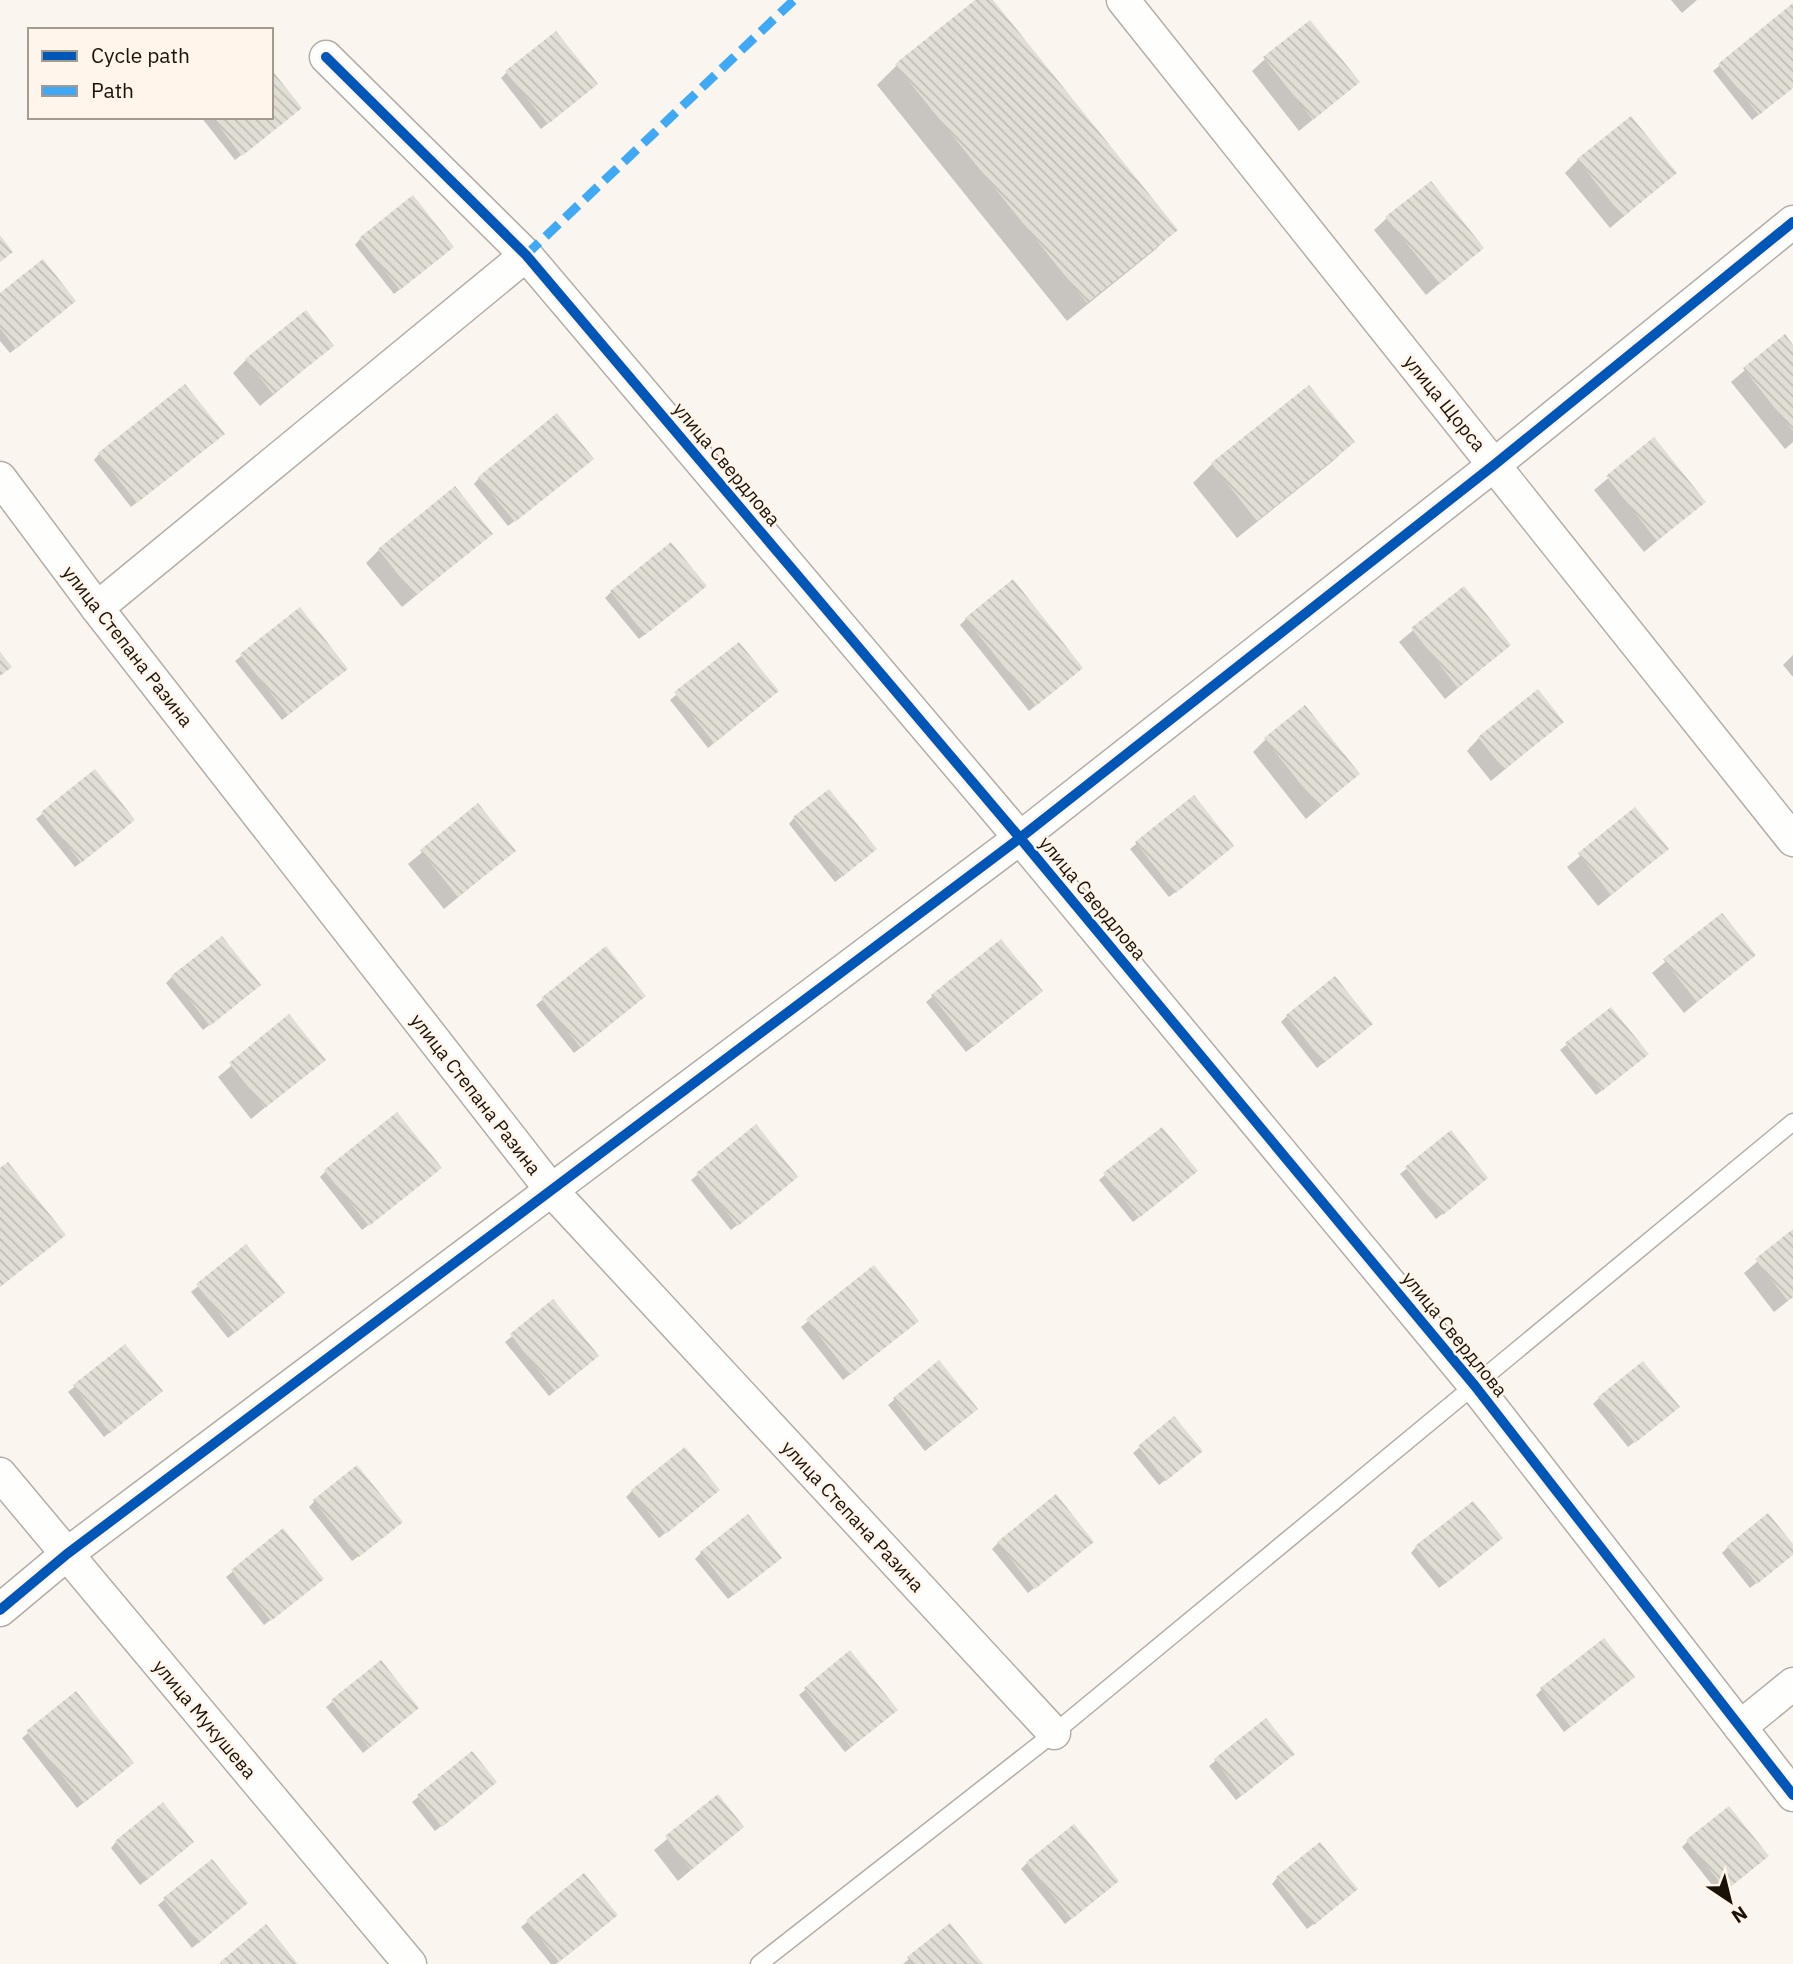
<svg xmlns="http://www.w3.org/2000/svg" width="1793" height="1964" font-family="'IBM Plex Sans',sans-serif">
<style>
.shadow{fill:#0003}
.building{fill:url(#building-back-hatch)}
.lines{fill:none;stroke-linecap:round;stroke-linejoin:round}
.service-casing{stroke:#b4ada5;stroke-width:19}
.minor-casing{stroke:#b4ada5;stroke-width:35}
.service{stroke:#fefefd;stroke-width:16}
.minor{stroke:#fefefd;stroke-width:32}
.quiet{stroke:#3fa9f5;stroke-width:9;stroke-dasharray:18 9;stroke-linecap:butt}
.cycleway-casing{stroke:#fff5ea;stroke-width:15}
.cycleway{stroke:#0057b8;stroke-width:10}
.labels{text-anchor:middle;stroke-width:5;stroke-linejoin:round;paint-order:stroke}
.street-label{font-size:19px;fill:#1a1208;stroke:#fff5ea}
</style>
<defs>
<pattern id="building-back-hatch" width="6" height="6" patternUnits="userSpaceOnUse" patternTransform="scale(1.75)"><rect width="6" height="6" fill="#e1ded5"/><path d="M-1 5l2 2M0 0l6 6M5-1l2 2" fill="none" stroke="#c0bdb5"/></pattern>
</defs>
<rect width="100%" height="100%" fill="#faf5ef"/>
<g class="shadow">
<path d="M978,0H990L1175,230L1156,249L1067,321L877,85L896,66Z"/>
<path d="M1671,0H1697L1682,13Z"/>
<path d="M1793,5V87L1752,120L1713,71Z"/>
<path d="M1265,59L1358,82L1299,131L1252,71Z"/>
<path d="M507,72L590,90L541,129L501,78Z"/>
<path d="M294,113L235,160L201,117H271Z"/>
<path d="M1578,160L1675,173L1610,228L1565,173Z"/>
<path d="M1387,218L1482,248L1426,295L1374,230Z"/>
<path d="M360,239L446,253L394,294L355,245Z"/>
<path d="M0,295L68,307L10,353L0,341Z"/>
<path d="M1784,337L1793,348V442L1785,449L1731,382Z"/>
<path d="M332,346L260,406L233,373L246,360Z"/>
<path d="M217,440L131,507L94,460L99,454Z"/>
<path d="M1654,440L1703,502L1644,552L1594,490Z"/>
<path d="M1353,442L1333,461L1237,538L1193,483L1212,464Z"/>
<path d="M586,465L508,526L474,484L479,478Z"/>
<path d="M491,534L402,607L366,563L379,550Z"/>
<path d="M1464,588L1509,645L1445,699L1399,642Z"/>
<path d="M611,592H699L639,639L605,598Z"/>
<path d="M299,610L340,674L282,720L235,661Z"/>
<path d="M966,619L1075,674L1029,711L960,625Z"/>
<path d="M738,644L771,697L708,748L670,700Z"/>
<path d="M1793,655V677L1783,665Z"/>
<path d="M1562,722L1491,781L1467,751L1479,738Z"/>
<path d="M1265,740L1358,774L1306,819L1253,752Z"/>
<path d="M95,771L127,826L75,867L36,819Z"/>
<path d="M1194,797L1226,852L1169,897L1130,849Z"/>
<path d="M478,806L514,851L444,909L408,864Z"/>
<path d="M1635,810L1667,849L1598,906L1567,867Z"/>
<path d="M794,818L869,855L835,882L789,824Z"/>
<path d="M1722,915L1753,955L1684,1013L1652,973Z"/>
<path d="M1001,941L1035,997L966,1052L926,1002Z"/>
<path d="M605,948L638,1002L574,1053L536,1005Z"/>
<path d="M172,977L253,991L203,1030L166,983Z"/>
<path d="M1611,1009L1640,1060L1596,1095L1560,1050Z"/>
<path d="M1287,1016L1365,1030L1317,1068L1281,1022Z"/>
<path d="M289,1017L323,1060L251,1119L218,1077Z"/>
<path d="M756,1127L790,1183L731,1230L691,1180Z"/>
<path d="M1450,1133L1480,1183L1436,1219L1400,1174Z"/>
<path d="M326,1171L433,1174L362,1230L320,1177Z"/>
<path d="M1105,1175L1189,1177L1133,1222L1099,1180Z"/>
<path d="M1793,1231V1297L1774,1312L1744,1273Z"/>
<path d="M246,1247L277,1299L228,1338L191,1292Z"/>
<path d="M874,1267L911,1326L843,1380L801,1327Z"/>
<path d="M553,1302L591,1362L549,1396L505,1342Z"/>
<path d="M125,1346L155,1397L104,1437L68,1392Z"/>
<path d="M939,1363L970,1415L925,1451L888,1405Z"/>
<path d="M1599,1398L1672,1413L1628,1447L1593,1404Z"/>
<path d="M1174,1418L1195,1457L1159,1485L1133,1453Z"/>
<path d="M632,1491L712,1496L659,1538L626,1497Z"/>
<path d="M315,1501L395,1528L352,1561L309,1507Z"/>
<path d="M283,1531L315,1585L264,1625L226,1577Z"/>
<path d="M998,1543L1086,1547L1028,1593L992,1549Z"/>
<path d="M1495,1544L1439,1588L1411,1553L1416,1547Z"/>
<path d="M1728,1547H1793V1554L1750,1588L1722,1553Z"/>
<path d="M701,1553L774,1563L728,1599L695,1559Z"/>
<path d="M850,1653L890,1716L845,1752L799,1695Z"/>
<path d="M381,1662L411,1714L363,1753L326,1707Z"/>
<path d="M1626,1683L1564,1732L1536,1695L1541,1690Z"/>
<path d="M1265,1720L1286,1760L1236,1800L1209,1766Z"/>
<path d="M28,1733L126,1769L77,1808L22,1738Z"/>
<path d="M472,1753L489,1788L435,1831L412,1802Z"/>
<path d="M718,1797L742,1827L678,1881L654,1850Z"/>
<path d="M1688,1841L1761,1862L1720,1895L1682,1847Z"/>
<path d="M116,1842L186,1848L140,1885L111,1848Z"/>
<path d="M212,1861L240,1909L192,1948L158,1905Z"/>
<path d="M1027,1863L1111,1887L1065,1924L1021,1869Z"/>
<path d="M584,1876L610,1921L556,1964H551L521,1927Z"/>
<path d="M1277,1878L1350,1895L1307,1929L1272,1884Z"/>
<path d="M909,1959L981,1964H903Z"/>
</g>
<g class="building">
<path d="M975,0H993L1178,230L1087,303L895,64Z"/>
<path d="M1793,3V88L1759,115L1718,64Z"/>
<path d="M1310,20L1360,82L1313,120L1263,57Z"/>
<path d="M556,31L598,84L548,124L505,71Z"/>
<path d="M271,69L302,108L242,156L212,117H271Z"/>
<path d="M1631,116L1677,173L1623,217L1577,159Z"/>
<path d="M1431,181L1484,248L1440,284L1385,217Z"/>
<path d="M413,195L454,247L400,290L359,238Z"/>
<path d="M0,235L13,252L0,262Z"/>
<path d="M43,259L76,301L16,349L0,328V293Z"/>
<path d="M306,310L334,346L273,394L245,359Z"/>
<path d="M1785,334L1793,345V431L1743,368Z"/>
<path d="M185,384L225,434L137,503L98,453Z"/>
<path d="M1309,385L1355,442L1257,521L1211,463Z"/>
<path d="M557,413L594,459L515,522L478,477Z"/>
<path d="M1654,437L1706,502L1657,541L1606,476Z"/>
<path d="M455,486L493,534L415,596L378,549Z"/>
<path d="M671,542L707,586L645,635L610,591Z"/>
<path d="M1013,579L1083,668L1036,706L965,618Z"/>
<path d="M1464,586L1511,645L1458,688L1411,628Z"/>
<path d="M300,607L348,669L288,715L240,654Z"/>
<path d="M739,642L779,691L714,743L674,692Z"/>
<path d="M0,652L12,667L0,676Z"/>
<path d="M1538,689L1564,722L1504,770L1478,737Z"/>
<path d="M1305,705L1360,774L1319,807L1264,738Z"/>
<path d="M95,769L135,820L81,863L41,812Z"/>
<path d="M829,789L877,849L842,877L793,817Z"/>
<path d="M1194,795L1234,846L1176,893L1135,842Z"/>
<path d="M478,803L516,851L458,897L420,850Z"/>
<path d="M1635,807L1669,849L1611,895L1578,853Z"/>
<path d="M1722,913L1756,955L1697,1002L1663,959Z"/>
<path d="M222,936L261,985L210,1026L171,976Z"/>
<path d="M1001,939L1043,991L973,1047L931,995Z"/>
<path d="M606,946L646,996L581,1048L541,998Z"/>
<path d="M1335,976L1373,1024L1324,1063L1286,1015Z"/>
<path d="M1611,1007L1649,1054L1602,1091L1565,1043Z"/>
<path d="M289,1014L326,1060L265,1108L229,1063Z"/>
<path d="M397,1112L442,1168L369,1226L324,1170Z"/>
<path d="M756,1124L798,1177L738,1226L696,1173Z"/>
<path d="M1162,1127L1198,1171L1139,1218L1103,1173Z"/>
<path d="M1451,1130L1488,1178L1443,1215L1405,1167Z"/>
<path d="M8,1162L66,1235L0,1287V1168Z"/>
<path d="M1793,1229V1297L1788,1301L1755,1259Z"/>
<path d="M246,1244L285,1293L235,1333L196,1284Z"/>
<path d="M874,1265L919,1321L850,1375L806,1319Z"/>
<path d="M553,1299L599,1356L555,1391L510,1334Z"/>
<path d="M125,1344L163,1391L110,1433L73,1385Z"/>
<path d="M939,1360L978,1409L931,1446L893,1398Z"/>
<path d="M1643,1361L1680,1407L1635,1443L1598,1397Z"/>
<path d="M1174,1416L1203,1451L1166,1481L1138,1446Z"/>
<path d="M685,1447L720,1490L666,1534L631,1490Z"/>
<path d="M357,1465L403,1522L359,1557L313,1500Z"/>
<path d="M1056,1494L1094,1542L1035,1589L997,1542Z"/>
<path d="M1473,1501L1503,1538L1445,1584L1415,1546Z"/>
<path d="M1768,1513L1793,1544V1555L1757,1584L1727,1546Z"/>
<path d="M748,1514L782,1558L734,1595L700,1552Z"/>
<path d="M283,1528L324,1579L271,1621L231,1570Z"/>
<path d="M1604,1638L1635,1677L1571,1727L1540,1688Z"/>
<path d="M850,1650L898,1710L851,1747L804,1688Z"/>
<path d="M381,1660L419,1708L369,1748L331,1700Z"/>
<path d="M76,1691L134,1763L84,1803L26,1731Z"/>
<path d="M1266,1718L1295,1754L1242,1796L1214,1759Z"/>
<path d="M472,1751L497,1782L442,1827L417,1795Z"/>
<path d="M718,1794L744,1827L691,1870L665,1836Z"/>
<path d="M163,1802L194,1842L147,1880L115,1841Z"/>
<path d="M1729,1806L1769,1856L1726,1890L1686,1840Z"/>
<path d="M1074,1824L1119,1881L1072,1919L1026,1862Z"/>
<path d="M1320,1842L1358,1889L1314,1925L1276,1877Z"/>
<path d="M212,1859L248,1903L199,1943L163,1898Z"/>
<path d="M584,1873L618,1915L559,1962L526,1920Z"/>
<path d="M950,1923L983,1964H913L907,1957Z"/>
<path d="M266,1924L298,1964H221L220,1962Z"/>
</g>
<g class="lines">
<g class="service-casing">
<path id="service" d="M759,1964L1054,1733L1793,1122"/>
</g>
<g class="minor-casing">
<g id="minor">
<path d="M1123,0L1793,840"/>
<path d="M326,57L526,255L1020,838L1475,1386L1793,1795"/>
<path d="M0,478L97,608L552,1191L1054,1733"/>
<path d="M97,608L526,255"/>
<path d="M0,1474L410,1964"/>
<path d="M0,1610L67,1554L1020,838L1494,465L1793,222"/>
<path d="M1740,1727L1793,1684"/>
</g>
</g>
<use href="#service" class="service"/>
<use href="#minor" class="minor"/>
<path class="quiet" d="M526,255L794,0"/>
<g class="cycleway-casing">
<g id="cycleway">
<path d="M326,57L526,255L1020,838L1475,1386L1793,1795"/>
<path d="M0,1610L67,1554L1020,838L1494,465L1793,222"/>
</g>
</g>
<use href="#cycleway" class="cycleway"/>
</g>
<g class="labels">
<g class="street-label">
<text transform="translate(1445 403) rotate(51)" y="7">улица Щорса</text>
<text transform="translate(727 464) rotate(50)" y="7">улица Свердлова</text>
<text transform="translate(128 646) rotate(52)" y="7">улица Степана Разина</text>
<text transform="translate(1093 898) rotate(50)" y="7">улица Свердлова</text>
<text transform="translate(476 1094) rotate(52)" y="7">улица Степана Разина</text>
<text transform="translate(1455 1334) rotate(51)" y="7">улица Свердлова</text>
<text transform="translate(853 1516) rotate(47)" y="7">улица Степана Разина</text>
<text transform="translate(205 1719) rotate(50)" y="7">улица Мукушева</text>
</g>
</g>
<rect x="28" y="28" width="245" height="91" fill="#fff5ea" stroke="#a39a90" stroke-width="2"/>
<rect x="42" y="51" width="35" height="10" fill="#0057b8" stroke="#a39a90" stroke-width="2"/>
<text x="91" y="63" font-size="21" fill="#1a1208">Cycle path</text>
<rect x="42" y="86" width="35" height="10" fill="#3fa9f5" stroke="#a39a90" stroke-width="2"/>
<text x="91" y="98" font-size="21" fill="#1a1208">Path</text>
<g transform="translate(1730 1901) rotate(145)" stroke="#fff5ea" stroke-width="5" paint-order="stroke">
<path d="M0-5L12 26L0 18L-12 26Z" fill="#1a1208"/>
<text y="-10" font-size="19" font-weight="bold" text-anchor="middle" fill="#1a1208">N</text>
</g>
</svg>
